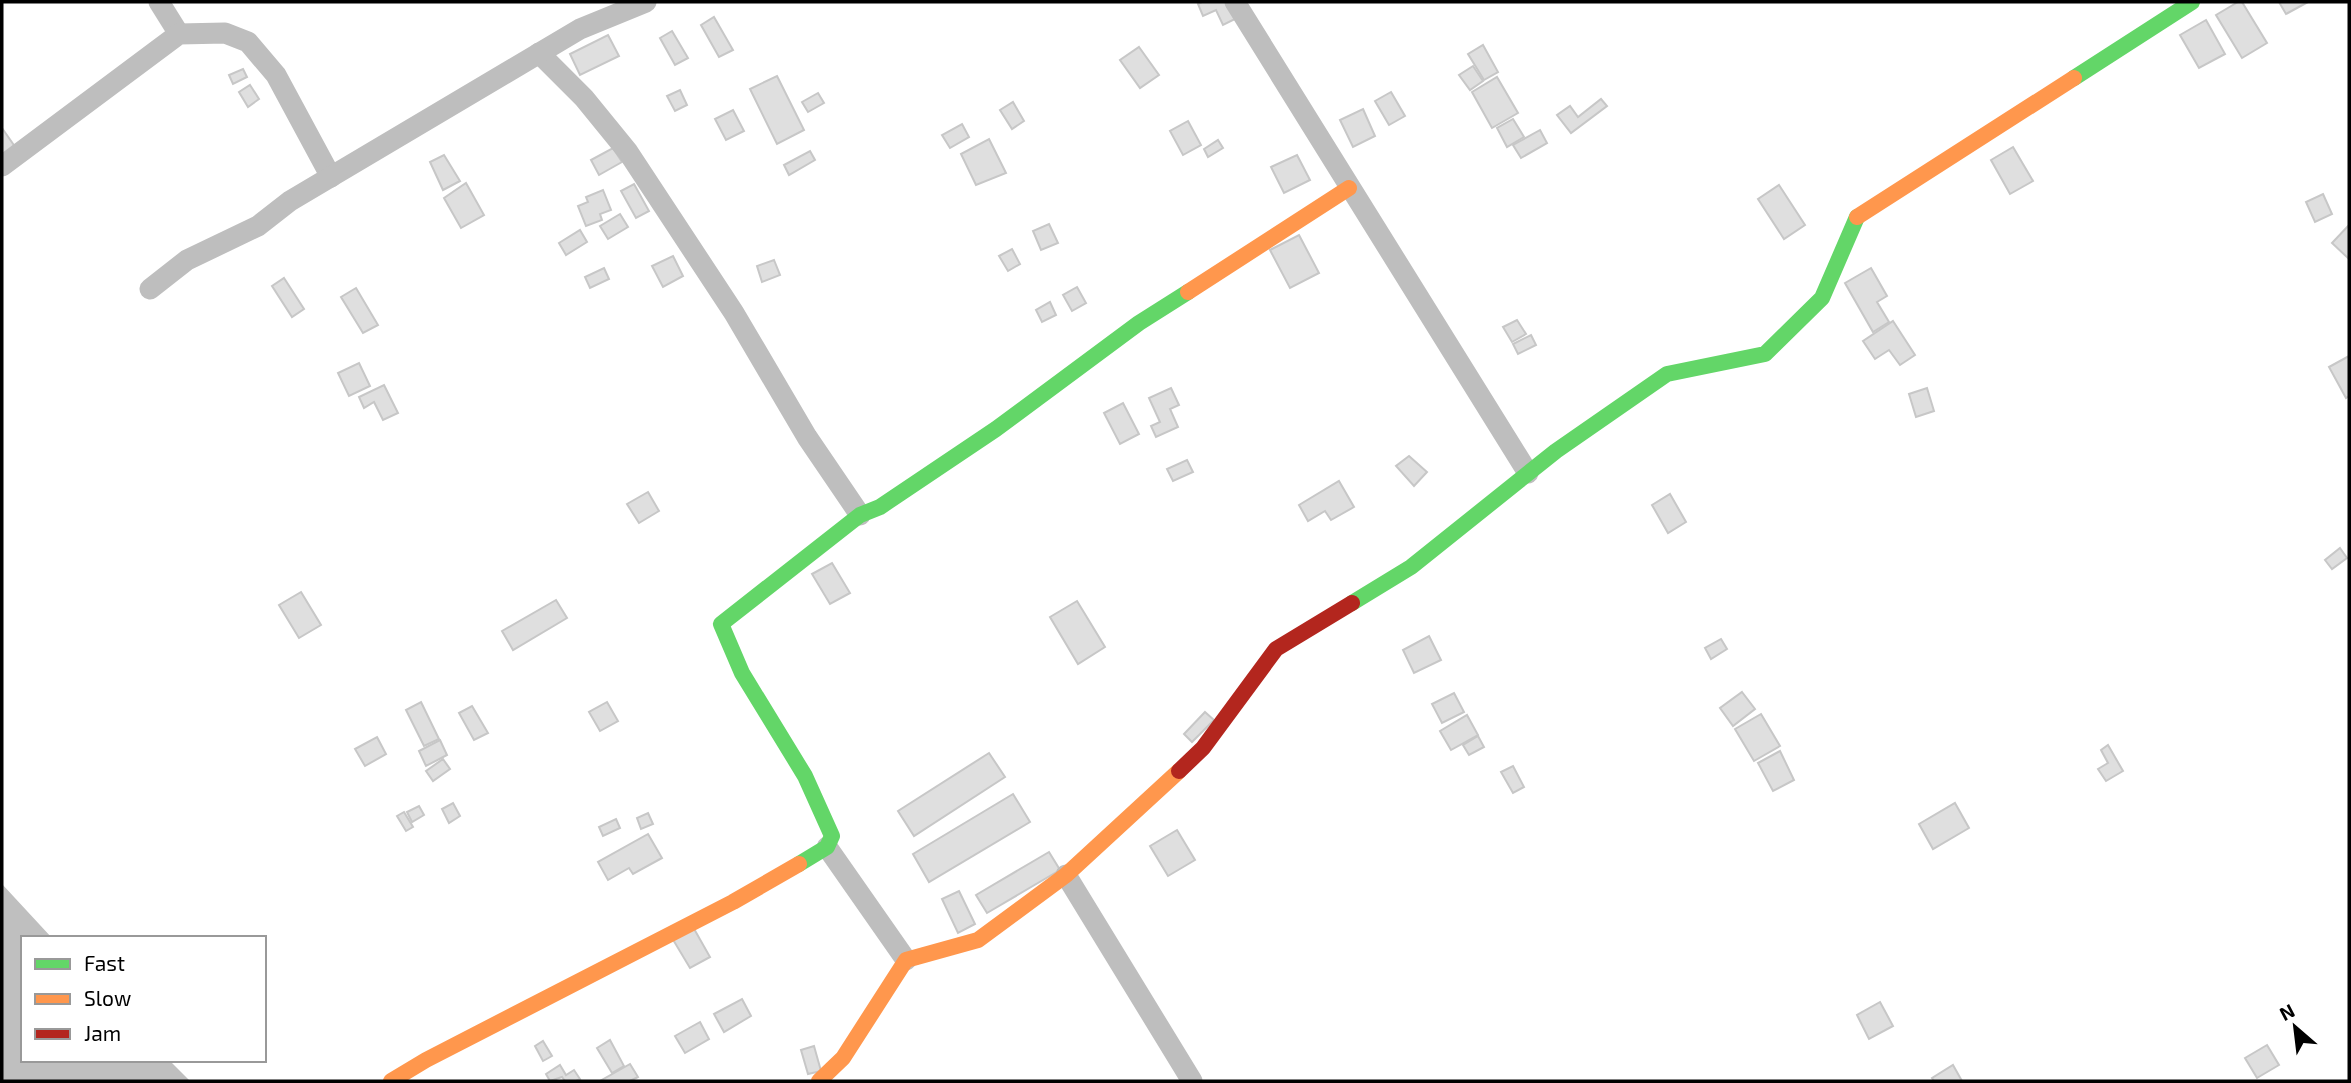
<svg xmlns="http://www.w3.org/2000/svg" width="2351" height="1083" font-family="'Exo 2',sans-serif">
<style>
.water{fill:#bfbfbf}
.building{fill:#dfdfdf;stroke:#c7c7c7;stroke-width:2}
.lines{fill:none;stroke-linecap:round;stroke-linejoin:round}
.street{stroke:#bebebe;stroke-width:21}
.fast{stroke:#63d668;stroke-width:16}
.slow{stroke:#ff974d;stroke-width:16}
.jam{stroke:#b3261e;stroke-width:16}
</style>
<rect width="100%" height="100%" fill="#fff"/>
<path class="water" d="M2,884L52,938H23V1060H169L190,1081H2Z"/>
<g class="building">
<path d="M1202,2H1232L1239,17L1223,25L1216,10L1203,16L1198,4Z"/>
<path d="M2238,2H2242L2267,43L2242,58L2216,15Z"/>
<path d="M2279,2H2308L2286,14Z"/>
<path d="M714,17L733,50L719,57L701,25Z"/>
<path d="M2206,20L2225,54L2199,68L2180,35Z"/>
<path d="M672,31L688,58L675,65L660,38Z"/>
<path d="M608,35L619,56L580,75L570,54Z"/>
<path d="M1483,45L1498,72L1484,80L1468,54Z"/>
<path d="M1139,47L1159,75L1140,88L1120,60Z"/>
<path d="M1473,66L1483,81L1470,90L1459,75Z"/>
<path d="M243,69L247,77L233,84L229,75Z"/>
<path d="M777,76L804,130L777,144L750,89Z"/>
<path d="M1497,77L1518,113L1492,128L1472,92Z"/>
<path d="M250,85L259,99L248,107L239,92Z"/>
<path d="M680,90L687,105L675,111L667,96Z"/>
<path d="M1391,92L1405,116L1389,125L1375,101Z"/>
<path d="M818,93L824,103L808,112L802,102Z"/>
<path d="M1601,99L1607,106L1571,133L1557,115L1570,106L1578,117Z"/>
<path d="M1013,102L1024,121L1012,129L1000,110Z"/>
<path d="M1363,109L1375,136L1353,147L1340,120Z"/>
<path d="M733,110L744,131L726,140L715,119Z"/>
<path d="M1513,119L1524,137L1507,147L1497,128Z"/>
<path d="M1188,121L1201,145L1183,155L1170,131Z"/>
<path d="M962,124L969,137L950,148L942,135Z"/>
<path d="M2,128L18,151L2,162Z"/>
<path d="M1540,130L1547,143L1521,158L1513,145Z"/>
<path d="M989,139L1006,173L976,185L961,154Z"/>
<path d="M1218,140L1223,148L1208,157L1204,149Z"/>
<path d="M2013,147L2033,181L2010,194L1991,160Z"/>
<path d="M613,148L622,162L599,175L591,160Z"/>
<path d="M810,151L815,160L789,175L784,165Z"/>
<path d="M444,155L460,181L443,190L430,162Z"/>
<path d="M1297,155L1310,180L1284,193L1271,167Z"/>
<path d="M466,183L484,215L461,228L444,198Z"/>
<path d="M634,184L649,211L636,218L621,191Z"/>
<path d="M1779,185L1805,225L1784,239L1758,199Z"/>
<path d="M603,190L611,210L600,214L602,220L586,226L578,206L588,202L586,197Z"/>
<path d="M2323,194L2332,214L2315,222L2306,202Z"/>
<path d="M620,214L628,227L608,239L600,226Z"/>
<path d="M1049,224L1058,243L1041,250L1033,231Z"/>
<path d="M2349,225V259L2332,243Z"/>
<path d="M580,230L587,242L566,255L559,243Z"/>
<path d="M1299,235L1319,273L1290,288L1270,250Z"/>
<path d="M1012,249L1020,264L1008,271L999,256Z"/>
<path d="M673,256L683,276L663,287L652,266Z"/>
<path d="M774,260L780,275L762,282L757,266Z"/>
<path d="M604,268L609,279L590,288L585,277Z"/>
<path d="M1871,268L1887,296L1877,302L1889,322L1873,332L1845,283Z"/>
<path d="M284,278L304,309L292,317L272,286Z"/>
<path d="M1077,287L1086,303L1072,311L1063,295Z"/>
<path d="M356,288L378,325L363,333L341,297Z"/>
<path d="M1050,302L1056,315L1042,322L1036,310Z"/>
<path d="M1517,320L1526,334L1512,342L1503,327Z"/>
<path d="M1893,321L1915,355L1900,365L1889,350L1875,359L1863,341Z"/>
<path d="M1531,335L1536,345L1518,354L1513,344Z"/>
<path d="M2349,356V396L2346,398L2329,367Z"/>
<path d="M359,363L370,386L349,396L338,373Z"/>
<path d="M384,385L398,413L383,420L374,402L364,408L359,397Z"/>
<path d="M1171,388L1179,405L1170,409L1178,427L1156,437L1151,426L1160,422L1149,398Z"/>
<path d="M1927,388L1934,411L1916,417L1909,394Z"/>
<path d="M1123,403L1139,434L1120,444L1104,413Z"/>
<path d="M1409,456L1427,472L1414,486L1396,466Z"/>
<path d="M1187,460L1193,472L1173,481L1167,469Z"/>
<path d="M1339,481L1354,507L1331,520L1325,511L1308,521L1299,505Z"/>
<path d="M648,492L659,511L639,523L627,504Z"/>
<path d="M1670,494L1686,522L1668,533L1652,505Z"/>
<path d="M2340,548L2347,558L2332,569L2325,560Z"/>
<path d="M832,563L850,593L830,604L812,574Z"/>
<path d="M301,592L321,625L299,638L279,605Z"/>
<path d="M556,600L567,618L513,650L502,631Z"/>
<path d="M1077,601L1105,647L1078,664L1050,617Z"/>
<path d="M1429,636L1441,660L1414,673L1403,650Z"/>
<path d="M1721,639L1727,649L1711,659L1705,648Z"/>
<path d="M1742,692L1755,709L1733,726L1720,708Z"/>
<path d="M1454,693L1464,712L1442,723L1432,704Z"/>
<path d="M421,702L439,739L424,746L406,710Z"/>
<path d="M607,702L618,721L600,731L589,712Z"/>
<path d="M472,706L488,733L474,740L459,713Z"/>
<path d="M1205,712L1214,720L1192,742L1184,734Z"/>
<path d="M1761,714L1780,746L1754,761L1735,729Z"/>
<path d="M1467,715L1478,735L1451,750L1440,731Z"/>
<path d="M1478,736L1484,747L1469,755L1463,745Z"/>
<path d="M377,737L386,754L365,766L355,749Z"/>
<path d="M440,740L447,755L426,766L419,751Z"/>
<path d="M2108,745L2123,771L2106,781L2098,769L2108,763L2101,750Z"/>
<path d="M1780,751L1794,780L1773,791L1758,763Z"/>
<path d="M989,753L1005,777L914,836L898,811Z"/>
<path d="M443,759L450,769L433,781L426,771Z"/>
<path d="M1513,766L1524,787L1513,793L1501,772Z"/>
<path d="M1013,794L1030,822L929,882L913,854Z"/>
<path d="M453,803L460,816L449,823L442,809Z"/>
<path d="M1955,803L1969,828L1933,849L1919,824Z"/>
<path d="M419,806L424,815L412,822L407,812Z"/>
<path d="M404,812L413,827L406,831L397,816Z"/>
<path d="M648,813L653,824L641,829L637,818Z"/>
<path d="M616,819L620,828L603,836L599,827Z"/>
<path d="M1177,830L1195,860L1168,876L1150,846Z"/>
<path d="M648,834L662,858L633,874L629,868L608,880L598,862Z"/>
<path d="M1049,852L1060,870L987,913L976,895Z"/>
<path d="M959,891L975,924L958,933L942,899Z"/>
<path d="M693,927L710,957L690,968L672,938Z"/>
<path d="M742,999L751,1016L724,1032L714,1014Z"/>
<path d="M1880,1002L1893,1026L1869,1039L1857,1015Z"/>
<path d="M700,1022L709,1039L685,1053L675,1036Z"/>
<path d="M610,1040L624,1066L612,1073L597,1048Z"/>
<path d="M543,1041L552,1056L543,1061L535,1046Z"/>
<path d="M2267,1045L2279,1065L2257,1078L2245,1058Z"/>
<path d="M814,1046L821,1071L808,1074L801,1050Z"/>
<path d="M630,1064L638,1077L630,1081H600Z"/>
<path d="M560,1065L566,1075L574,1070L580,1079L576,1081H565L562,1077L550,1081L546,1074Z"/>
<path d="M1953,1065L1962,1081H1934L1932,1078Z"/>
</g>
<g class="lines">
<g class="street">
<path d="M159,2L179,34"/>
<path d="M1235,2L1528,473"/>
<path d="M539,53L584,98L628,152L734,313L807,437L860,515"/>
<path d="M2,166L179,34L225,33L248,42L276,75L331,177"/>
<path d="M150,289L187,260L258,226L290,201L580,29L646,2"/>
<path d="M827,847L906,960"/>
<path d="M1066,875L1192,1081"/>
</g>
<g class="fast">
<path d="M2074,78L2192,2"/>
<path d="M1352,603L1411,567L1556,451L1667,374L1765,354L1822,298L1857,217"/>
<path d="M799,864L827,847L832,836L805,776L742,673L721,624L860,515L880,507L996,429L1139,323L1188,292"/>
</g>
<g class="slow">
<path d="M1857,217L2074,78"/>
<path d="M1188,292L1349,188"/>
<path d="M391,1081L426,1060L733,902L799,864"/>
<path d="M819,1081L843,1058L906,960L978,940L1066,875L1179,771"/>
</g>
<path class="jam" d="M1179,771L1203,748L1276,649L1352,603"/>
</g>
<rect width="2351" height="1083" fill="none" stroke="#000000" stroke-width="7"/>
<rect x="21" y="936" width="245" height="126" fill="#ffffff" stroke="#999999" stroke-width="2"/>
<rect x="35" y="959" width="35" height="10" fill="#63d668" stroke="#999999" stroke-width="2"/>
<text x="84" y="971" font-size="21" fill="#000000">Fast</text>
<rect x="35" y="994" width="35" height="10" fill="#ff974d" stroke="#999999" stroke-width="2"/>
<text x="84" y="1006" font-size="21" fill="#000000">Slow</text>
<rect x="35" y="1029" width="35" height="10" fill="#b3261e" stroke="#999999" stroke-width="2"/>
<text x="84" y="1041" font-size="21" fill="#000000">Jam</text>
<g transform="translate(2295 1027) rotate(332)" stroke="#ffffff" stroke-width="5" paint-order="stroke">
<path d="M0-5L12 26L0 18L-12 26Z" fill="#000000"/>
<text y="-10" font-size="19" font-weight="bold" text-anchor="middle" fill="#000000">N</text>
</g>
</svg>
